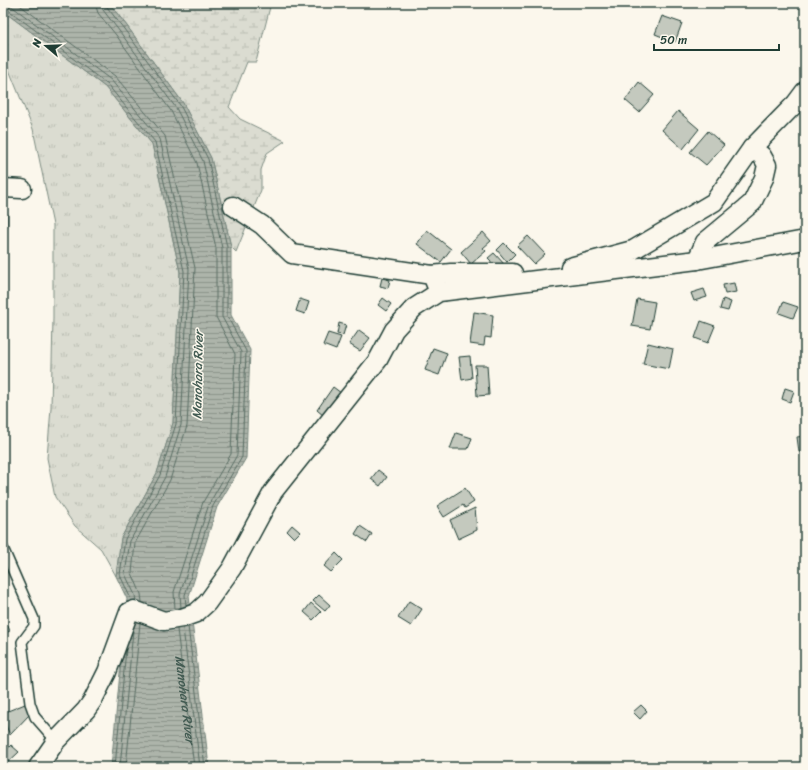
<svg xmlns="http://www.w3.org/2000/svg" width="808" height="770" font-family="Sriracha,sans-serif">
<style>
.grass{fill:url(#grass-tufts);stroke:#7d8c82}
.wetland{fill:url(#wetland-marsh);stroke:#7d8c82}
.water{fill:url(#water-rules);stroke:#74847b}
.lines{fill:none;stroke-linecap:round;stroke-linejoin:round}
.shore{stroke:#586d63;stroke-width:1}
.building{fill:#c4c9be;stroke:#1f3d34}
.lane-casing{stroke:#1f3d34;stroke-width:12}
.street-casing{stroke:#1f3d34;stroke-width:21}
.lane{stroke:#fbf7ec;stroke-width:9}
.street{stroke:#fbf7ec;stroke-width:18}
.labels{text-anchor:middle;stroke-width:3;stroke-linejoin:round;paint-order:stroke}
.water-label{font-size:13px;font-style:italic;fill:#425b52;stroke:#fbf7ec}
</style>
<defs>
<pattern id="grass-tufts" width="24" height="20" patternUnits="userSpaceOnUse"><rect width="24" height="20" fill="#dbdcd1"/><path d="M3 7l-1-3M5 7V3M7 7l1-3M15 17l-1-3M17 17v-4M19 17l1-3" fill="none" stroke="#bcbeb4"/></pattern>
<pattern id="wetland-marsh" width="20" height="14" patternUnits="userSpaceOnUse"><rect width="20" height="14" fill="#dbdcd1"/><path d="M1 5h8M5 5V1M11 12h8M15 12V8" fill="none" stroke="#bcbeb4"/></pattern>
<pattern id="water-rules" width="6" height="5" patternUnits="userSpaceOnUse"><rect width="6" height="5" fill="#adb4aa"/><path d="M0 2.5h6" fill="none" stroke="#8c948b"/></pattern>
</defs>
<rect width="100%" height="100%" fill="#fbf7ec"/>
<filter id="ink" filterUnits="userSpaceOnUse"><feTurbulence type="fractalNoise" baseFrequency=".025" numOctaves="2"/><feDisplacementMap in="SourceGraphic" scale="8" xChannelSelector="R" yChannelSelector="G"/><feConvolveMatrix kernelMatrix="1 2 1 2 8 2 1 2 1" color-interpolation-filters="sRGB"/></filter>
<g filter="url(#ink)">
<path class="grass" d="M3,11L105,87L152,144L180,272L173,423L157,473L121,538L116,576L101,549L75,526L55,497L47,458L51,408L53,318V225L33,129L3,55Z"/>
<path class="wetland" d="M109,3H271L256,62H247L229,107L240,119L285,141L267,153L261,170V190L236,252L231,247L211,158L183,103L127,26Z"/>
<path class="water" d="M3,3H109L127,26L183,103L211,158L231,247V315L250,350L246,458L217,507L189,596L209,767H111L127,599L116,576L121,538L157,473L173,423L180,272L152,144L105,87L3,11Z"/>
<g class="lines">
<g class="shore">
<path d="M4,3L10,5L111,80L160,139L189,269L181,425L165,477L130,541L125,574L135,595L136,601"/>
<path d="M17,3L115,76L165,136L195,268L187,426L170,480L135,543L132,573L141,594L142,602"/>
<path d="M95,3L98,13L116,35L171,111L197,163L216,248V317L235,354L231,454L203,502L174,592L175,609"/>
<path d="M101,3L103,10L120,32L176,108L203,161L222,248V317L241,352L237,455L209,504L180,594L181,608"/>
<path d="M106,3L107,7L124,29L180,105L208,159L227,247V316L246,351L242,457L213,506L185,595L186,606"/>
<path d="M3,8L7,9L107,84L155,142L184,271L176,424L160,475L125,539L120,575L130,597L131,601"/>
<path d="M188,626L205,767"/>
<path d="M183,628L200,767"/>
<path id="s1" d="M177,629L194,767"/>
<path d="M115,767L126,649"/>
<path d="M120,767L133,631"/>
<path d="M126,767L140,623"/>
</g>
</g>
<g class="building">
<path d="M662,16L682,23L675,42L655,34Z"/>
<path d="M639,82L654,95L639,112L625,100Z"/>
<path d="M678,111L699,129L683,149L662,130Z"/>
<path d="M708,131L724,145L706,165L690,152Z"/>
<rect x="3" y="214" width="4" height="13"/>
<path d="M427,230L451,249L441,262L417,244Z"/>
<path d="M483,232L491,241L483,248L486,251L471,264L461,252Z"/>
<path d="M528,236L545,254L534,264L517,246Z"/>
<path d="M504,243L515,254L507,262L497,250Z"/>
<path d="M494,253L506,266L501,271L488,258Z"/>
<path d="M382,278L390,280L388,288L380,286Z"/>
<path d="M734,283L736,292L725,294L723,285Z"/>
<path d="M704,289L707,297L694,301L691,293Z"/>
<path d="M383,298L391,304L386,311L378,305Z"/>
<path d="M300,299L309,302L305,314L296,311Z"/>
<path d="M637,299L655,302L650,329L632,326Z"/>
<path d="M723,299L731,302L728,311L720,309Z"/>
<path d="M783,302L798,307L793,318L779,313Z"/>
<path d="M474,312L493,315L491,338L485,337L484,346L470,344Z"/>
<path d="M701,321L715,326L708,343L695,338Z"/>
<path d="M339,323L346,325L343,335L337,334Z"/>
<path d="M359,330L370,338L360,351L349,344Z"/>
<path d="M328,333L341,337L336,350L323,345Z"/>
<path d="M648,343L673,349L669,369L643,364Z"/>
<path d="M433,348L447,353L439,375L425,370Z"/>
<path d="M470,356L472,378L462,380L459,357Z"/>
<path d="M475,365H487L489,395L477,396Z"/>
<path d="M805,386V413L802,387Z"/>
<path d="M333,387L341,393L324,416L317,410Z"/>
<path d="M785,388L794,391L790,402L782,399Z"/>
<path d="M456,433L472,438L468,449H450Z"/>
<path d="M805,436V451L799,452L797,437Z"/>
<path d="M378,470L387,477L380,486L371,479Z"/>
<path d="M465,488L474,502L465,508L463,505L444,517L437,506Z"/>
<path d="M475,508L477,530L458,539L450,520Z"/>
<path d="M292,525L300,532L294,538L287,531Z"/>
<path d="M360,526L372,534L367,542L355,534Z"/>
<path d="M336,553L343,560L331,572L324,566Z"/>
<path d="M319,595L330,605L325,611L313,601Z"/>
<path d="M409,601L422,609L411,626L398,618Z"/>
<path d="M311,603L321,612L313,620L304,612Z"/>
<path d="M3,614L10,631L3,634Z"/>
<path d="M25,704L30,714L10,735L3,719V713Z"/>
<path d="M641,705L647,711L640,719L633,712Z"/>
<path d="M11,745L19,752L3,767V753Z"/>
</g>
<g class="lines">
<g class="lane-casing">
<path id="lane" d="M3,548L34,619V626L22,642L30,703L35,717L56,741"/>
</g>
<g class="street-casing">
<g id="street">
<path d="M3,188L22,189"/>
<path d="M233,206L262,225L292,254L432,275L436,285"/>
<path d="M697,260L705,242L752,203L764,178L767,165L762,156L752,148"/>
<path d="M570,267L633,250L714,202L752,148L796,103L805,91"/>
<path d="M432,275L451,273H513"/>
<path d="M38,767L56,741L86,710L93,700L107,672L129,612L134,610L164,621L182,618L196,613L207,603L232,568L273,492L378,360L394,330L414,308L439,292L697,260L805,240"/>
</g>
</g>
<use href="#lane" class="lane"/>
<use href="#street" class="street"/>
</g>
</g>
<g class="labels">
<g class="water-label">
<text transform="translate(197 375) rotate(-89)" y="5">Manohara River</text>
<text dy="5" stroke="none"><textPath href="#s1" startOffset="71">Manohara River</textPath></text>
</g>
</g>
<rect width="808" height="770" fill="none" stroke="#fbf7ec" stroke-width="16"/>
<rect x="8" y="8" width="792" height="754" fill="none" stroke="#1f3d34" stroke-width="1.5" filter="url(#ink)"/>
<g transform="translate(46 46) rotate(289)" stroke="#fbf7ec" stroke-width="3" paint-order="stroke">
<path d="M0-3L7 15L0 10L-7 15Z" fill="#1f3d34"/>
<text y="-6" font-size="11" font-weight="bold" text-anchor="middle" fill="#1f3d34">N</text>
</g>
<path d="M654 44v6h125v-6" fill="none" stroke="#1f3d34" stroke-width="2"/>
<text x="660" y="44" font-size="12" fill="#1f3d34" stroke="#fbf7ec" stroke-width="3" paint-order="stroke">50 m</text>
</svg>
